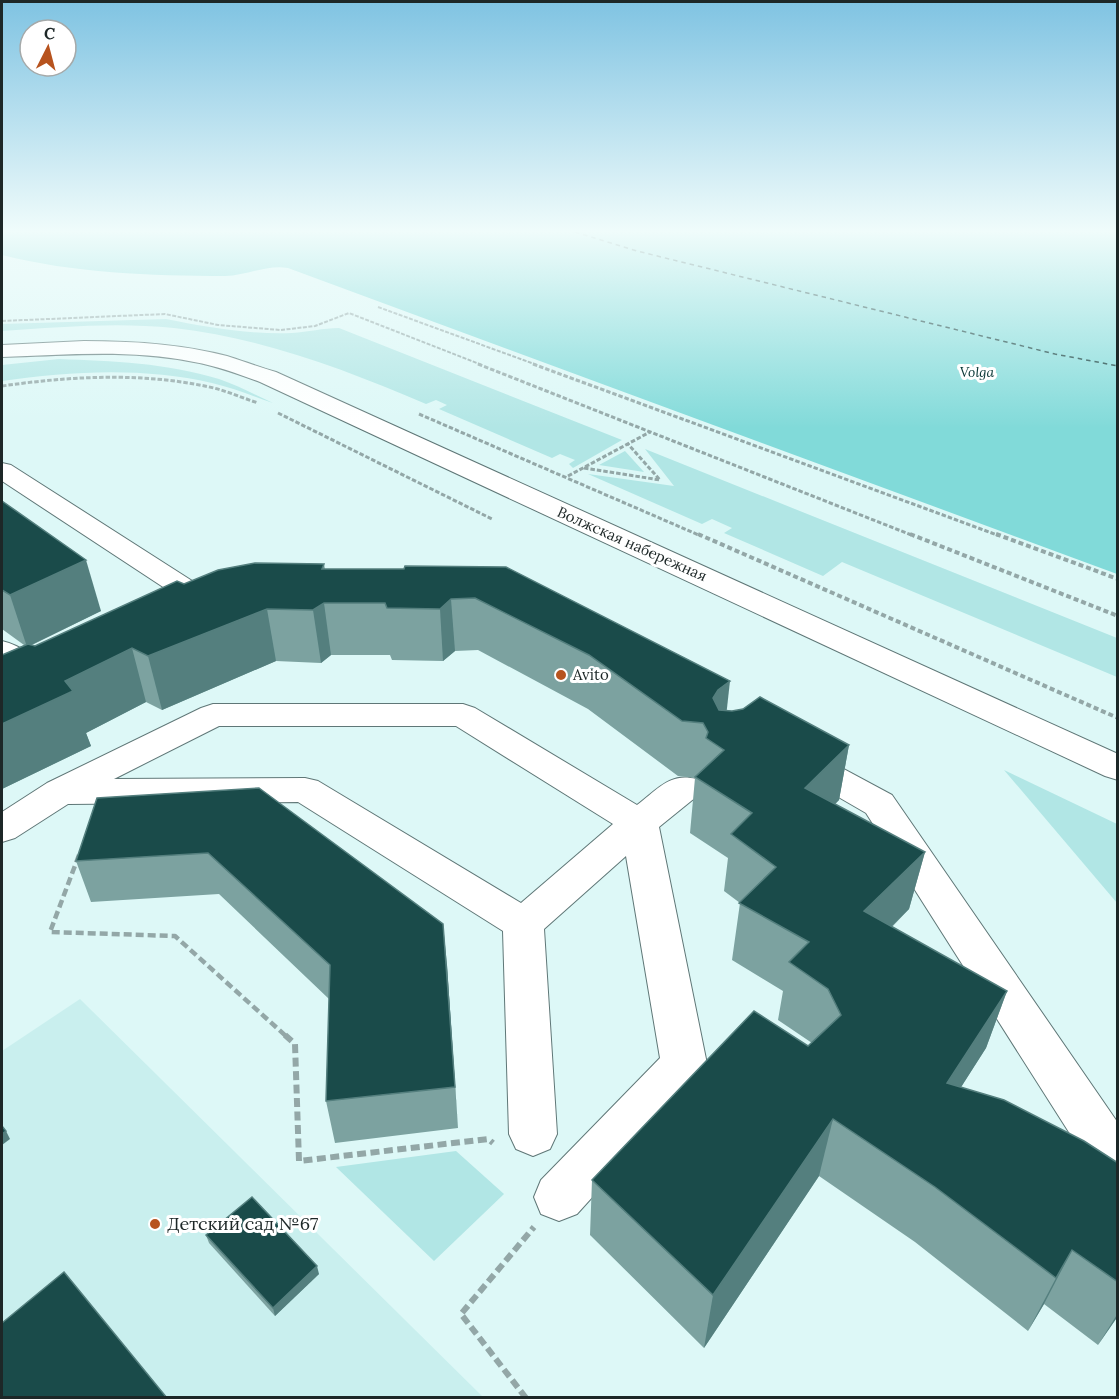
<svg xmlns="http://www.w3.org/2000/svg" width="1119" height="1399" font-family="Lora,serif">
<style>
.built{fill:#c9efee}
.green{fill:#b1e6e5}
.water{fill:#81dad9}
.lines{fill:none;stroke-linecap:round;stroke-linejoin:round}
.ferry{stroke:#073534;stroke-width:1.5;stroke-dasharray:4.5 4;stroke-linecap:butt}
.minor-casing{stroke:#5f7777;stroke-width:2}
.path-far4{stroke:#93a7a7;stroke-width:2;stroke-dasharray:4 1.5;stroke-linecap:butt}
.path-far3{stroke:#93a7a7;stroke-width:3;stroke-dasharray:4.5 2;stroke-linecap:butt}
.path-far2{stroke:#93a7a7;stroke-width:4;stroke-dasharray:5 3;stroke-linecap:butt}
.path-far1{stroke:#93a7a7;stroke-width:4.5;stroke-dasharray:8 4;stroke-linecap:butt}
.path{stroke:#93a7a7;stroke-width:6;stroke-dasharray:9 4.5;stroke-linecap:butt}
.minor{fill:#fff;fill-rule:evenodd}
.wall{fill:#7ca2a0}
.shaded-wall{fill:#547f7e}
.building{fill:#1a4b4a;stroke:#547f7e;stroke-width:1.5}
.poi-dot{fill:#b7531e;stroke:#fff;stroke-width:2}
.labels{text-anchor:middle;stroke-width:6;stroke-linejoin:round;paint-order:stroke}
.far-water-label{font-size:14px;font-style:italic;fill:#073534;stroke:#fff}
.street-label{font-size:15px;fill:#1d2727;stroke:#fff}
.poi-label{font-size:15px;fill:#1d2727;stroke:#fff;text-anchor:start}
.near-poi-label{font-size:18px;fill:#1d2727;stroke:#fff;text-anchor:start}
</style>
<rect width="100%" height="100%" fill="#ddf8f7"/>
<path class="built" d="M80,999L483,1397L2,1398V1051Z"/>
<g class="green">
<path d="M166,319C205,327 253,335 292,333C308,332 323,328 339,328L622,440L573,468L569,464L575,460L560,454L552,458L439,409L447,405L436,400L426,404C344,369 263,338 174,328C117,322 59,327 2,331V324Z"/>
<path d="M59,359C112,361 167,363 219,379C237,385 255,395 273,403C253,396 233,388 212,383C144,367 70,371 2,381V365Z"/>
<path d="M645,449L1117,638V677L842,562L823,576L724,533L732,528L712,519L702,524L588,474L674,486Z"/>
<path d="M625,451L644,472L599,465Z"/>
<path d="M1004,770L1117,824V903Z"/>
<path d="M456,1151L504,1194L434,1261L336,1167Z"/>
</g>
<path class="water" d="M2,232H1117V574L288,268C267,264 246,276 225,276C151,276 73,273 2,255Z"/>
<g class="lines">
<path class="ferry" d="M575,232L637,251L1055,354L1118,366"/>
<g class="minor-casing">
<g id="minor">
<path d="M84,341C132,341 181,344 227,356C243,361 259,367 276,372L1118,754V780L1105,776L260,382C238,374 217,366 194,362C130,349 66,355 2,357V345Z"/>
<path d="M2,463L11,465L211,593L223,596L228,602L223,608L213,611L195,608L2,481Z"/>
<path d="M2,641C20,645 46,662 57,678L52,685C31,690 18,677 2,664Z"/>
<path d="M213,704H463L475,708L637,805C657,790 670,772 696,779L701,788L696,797L659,827L707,1064L700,1078L577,1214L559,1221L541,1214L534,1197L541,1180L660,1058L626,856L544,929L557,1134L550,1149L533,1156L516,1149L509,1134L503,931L298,802L68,804L15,838L2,842V812L47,783L201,708ZM219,726H456L613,824L521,903L318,781L305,778L114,779Z"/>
<path d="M802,749L814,753L892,795L1118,1123V1188L1100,1181L866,813L790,769L784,761L790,753Z"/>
</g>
</g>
<g class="path-far4">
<path d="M378,307L537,365"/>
<path d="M2,321L165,314L218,325L281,330L315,326L349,313L482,365"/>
</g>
<g class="path-far3">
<path d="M478,364L914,536"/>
<path d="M533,364L1000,536"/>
<path d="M2,386C72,376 144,372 214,388C229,392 243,398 258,403"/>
<path d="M278,413L492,519"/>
<path d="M419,414L701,536"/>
<path d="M584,468L660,480L628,444"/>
<path d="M568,476L650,432"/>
</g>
<g class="path-far2">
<path d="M698,534L1118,718"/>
<path d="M910,534L1118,616"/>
<path d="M996,534L1118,579"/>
</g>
<path class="path-far1" d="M79,855L50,932L175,936L287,1037"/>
<g class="path">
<path d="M285,1035L295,1044L299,1161L488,1139L493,1143"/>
<path d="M526,1398L461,1314L534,1227"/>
</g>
<use href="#minor" class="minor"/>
</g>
<g class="wall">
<path d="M2,501L101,611L32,645L35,646L184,584L324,564L325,569H404L405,566L727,711L849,745L839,800L835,804L925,852L909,909L892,927L1007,991L986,1048L961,1087L1118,1163V1316L1098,1345L1044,1304L1028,1331L915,1242L819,1176L704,1348L590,1235L592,1180L808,1046L812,1043L778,1020L783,991L732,960L740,903L724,891L728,858L690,833L695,778L678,776L588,709L478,650L455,651L443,661L392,660L390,655H331L321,663L276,661L162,710L146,702L86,733L91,746L2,789V655L24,645L2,629Z"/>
<path d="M97,798L447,965L458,1128L335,1143L326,1101L329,999L219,894L91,902L76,861Z"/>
<path d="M206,1235L319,1274L275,1316L209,1243Z"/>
</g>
<g class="shaded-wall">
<path d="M86,560L101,611L27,647L10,595Z"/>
<path d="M451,599L455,651L443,661L440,609Z"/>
<path d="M324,603L331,655L321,663L313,610Z"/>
<path d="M267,609L276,661L162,710L148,656Z"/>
<path d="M132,648L146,702L86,733L91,746L2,789V724L65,681Z"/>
<path d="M730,681L724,735L713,698L718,690Z"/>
<path d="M849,745L839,800L796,844L805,788Z"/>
<path d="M925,852L909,909L850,968L864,911Z"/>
<path d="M443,924L447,965L458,1128L455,1087Z"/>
<path d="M1007,991L986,1048L928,1139L947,1083Z"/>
<path d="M833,1119L819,1176L704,1348L713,1295Z"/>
<path d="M6,1131L10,1139L2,1145V1134Z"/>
<path d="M1072,1250L1044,1304L1028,1331L1056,1278Z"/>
<path d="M317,1266L319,1274L275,1316L273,1308Z"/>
<path d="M1118,1313V1316L1098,1345Z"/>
</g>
<g class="building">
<path d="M2,501L86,560L10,595L2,590Z"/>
<path d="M255,563L324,564L322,569H404L405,566L506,567L730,681L718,690L713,698L719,710L732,711L743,709L760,697L849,745L805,788L925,852L864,911L1007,991L947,1083L1004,1100L1084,1141L1118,1163V1282L1072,1250L1056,1278L935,1187L833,1119L713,1295L592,1180L754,1011L808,1046L841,1015L828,989L789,962L809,942L739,903L776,867L731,834L752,813L695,777L724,750L706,738L708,732L703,723L682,721L589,655L475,598L451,599L440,609L387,608L385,603H324L313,610L267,609L148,656L132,648L65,681L73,691L2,724V655L28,644L35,646L177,581L184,584L218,570Z"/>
<path d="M259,788L443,924L455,1087L326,1101L330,965L208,853L76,861L97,798Z"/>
<path d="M2,1126L6,1131L2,1134Z"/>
<path d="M252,1197L317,1266L273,1308L206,1235Z"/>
<path d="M64,1272L167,1398H2V1323Z"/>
</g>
<linearGradient id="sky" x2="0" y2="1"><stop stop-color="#7fc3e2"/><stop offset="0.54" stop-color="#f0fcfb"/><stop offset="1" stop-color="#f0fcfb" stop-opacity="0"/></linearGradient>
<rect width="1119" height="428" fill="url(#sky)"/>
<g class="poi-dot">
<circle cx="561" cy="675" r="6"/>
<circle cx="155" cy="1224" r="6"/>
</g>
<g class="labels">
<g class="far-water-label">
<text x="977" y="377">Volga</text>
</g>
<g class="street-label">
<text transform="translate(632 544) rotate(24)" y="5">Волжская набережная</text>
</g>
<g class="poi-label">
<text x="573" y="680">Avito</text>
</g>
<g class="near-poi-label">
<text x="167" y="1230">Детский сад №67</text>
</g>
</g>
<rect width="1119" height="1399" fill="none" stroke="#1d2727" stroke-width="6"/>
<g transform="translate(48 48) rotate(6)"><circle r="28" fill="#ffffff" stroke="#a5a9a9" stroke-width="1.5"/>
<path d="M0-4.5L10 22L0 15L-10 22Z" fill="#b7531e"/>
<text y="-9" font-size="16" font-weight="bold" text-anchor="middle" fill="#1d2727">С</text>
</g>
</svg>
